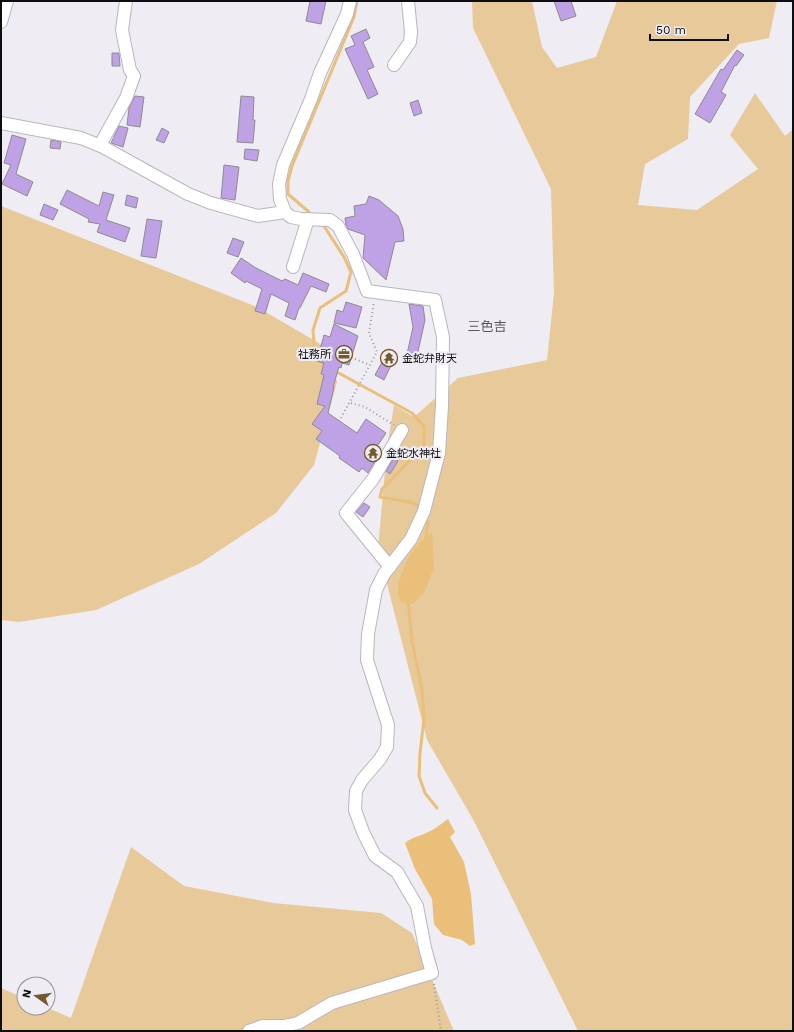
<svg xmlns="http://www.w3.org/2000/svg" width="794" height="1032" font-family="'Work Sans','Noto Sans JP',sans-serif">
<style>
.green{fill:#e7c99a}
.water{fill:#eabf7a}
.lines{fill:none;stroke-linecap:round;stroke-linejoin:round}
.stream{stroke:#eabf7a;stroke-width:3}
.building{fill:#bfa1e5;stroke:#8d8b91}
.minor-casing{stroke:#b9b7bd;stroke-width:14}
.path{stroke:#9d9ba0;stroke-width:2;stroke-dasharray:1 3;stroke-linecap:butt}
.minor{stroke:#fff;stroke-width:12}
.labels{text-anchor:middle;stroke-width:4;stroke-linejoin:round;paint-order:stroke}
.poi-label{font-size:11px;fill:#0e0d0f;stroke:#efedf3;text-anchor:start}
.quarter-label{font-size:13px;fill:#58565b;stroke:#efedf3}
</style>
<rect width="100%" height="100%" fill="#efedf3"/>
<g class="green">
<path d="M472,1H532L542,47L557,68L596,57L617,1H777L769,38L739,44L690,97L688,139L645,164L638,205L697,210L758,169L730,135L755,93L785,136L793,129V1031H578L474,821L427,740L378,549L387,448L394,405L414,417L458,378L547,360L554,293L551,189L473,28Z"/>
<path d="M1,206L257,307L329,349L337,382L314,465L276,513L199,564L96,610L19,622L1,620Z"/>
<path d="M131,847L184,886L273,903L381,913L412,933L454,1031H1V988L24,998V1008H48L71,1018Z"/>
</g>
<g class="water">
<path d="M432,532L434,567L425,591L413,604C409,604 404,604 401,601C391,591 407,558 414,549C419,543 426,537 432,532Z"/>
<path d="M448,819L455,832L450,837L464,862L471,894L475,944L470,946L462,940L443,935L434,924L432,899L415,869L405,843C412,837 418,837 426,833C434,830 441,824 448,819Z"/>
</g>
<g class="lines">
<g class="stream">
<path d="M309,212L288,194V181L292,166L354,17L357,1"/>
<path d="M324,226L344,257L351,272L346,291L320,308L313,330L315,359L327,366"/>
<path d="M335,371L412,413L424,426V446L382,489L380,497L409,502L416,504L420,509"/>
<path d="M425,542L428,522"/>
<path d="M408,601L412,641L422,690L424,719L420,753L419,776L425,793L437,808"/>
</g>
</g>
<g class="building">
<path d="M310,1H326L321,24L306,21Z"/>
<path d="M554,1H571L576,16L561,21Z"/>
<path d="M366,29L370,38L363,42L374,67L367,70L378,94L368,99L345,49L355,45L351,36Z"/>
<path d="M737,50L744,55L736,66L735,65L721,92L726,95L710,123L695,114L721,69L723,70Z"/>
<path d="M112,53H119L120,66H112Z"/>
<path d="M135,96L144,97L140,127L127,125L129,108Z"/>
<path d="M241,96L254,97L253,120H255L253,143L237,142Z"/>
<path d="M418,100L422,113L414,116L410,103Z"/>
<path d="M119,126L128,128L123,147L111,143Z"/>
<path d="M162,128L169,132L164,143L156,140Z"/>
<path d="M12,135L26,139L16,174L33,182L27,196L2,184L11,165L4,163Z"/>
<path d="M51,140L61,142L60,149L50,148Z"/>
<path d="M245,149L259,150L257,161L244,159Z"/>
<path d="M224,165L239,167L235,200L221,198Z"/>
<path d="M67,190L99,206L103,192L114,195L106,220L130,228L125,242L97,232L100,224L88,222L89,219L60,204Z"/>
<path d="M127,195L138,198L136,208L125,205Z"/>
<path d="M369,196L379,200L398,216L403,229L404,241L395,242L386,280L363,258L365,235L348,229L346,225L345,218L355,216L354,206L366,204Z"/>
<path d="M44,204L58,210L53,220L40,215Z"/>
<path d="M147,219L162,221L156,258L141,256Z"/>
<path d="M233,238L244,242L238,257L227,253Z"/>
<path d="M241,258L256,268L282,281L285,279L298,285L303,273L329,284L326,292L311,286L300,308H299L295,320L285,316L289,303L271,294L265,314L255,311L262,289L246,281L245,283L231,273Z"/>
<path d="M346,302L362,307L356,328L334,323L337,310L343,312Z"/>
<path d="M409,304L423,306L425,320L417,356L407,354L413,327Z"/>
<path d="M334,324L358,336L349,365L342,363L341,368L339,367L333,387H334L328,413L357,433L366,419L386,433L374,451L379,454L368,473L362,468L359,472L339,458L340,456L316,439L322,431L312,424L325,406L317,404L324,375L321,374L324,363L317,361L324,335L330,337Z"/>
<path d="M388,351L396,355L384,380L375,375Z"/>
<path d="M394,458L398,461L390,474L386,471Z"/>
<path d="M364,503L370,507L363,517L356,512Z"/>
</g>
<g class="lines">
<g class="minor-casing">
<g id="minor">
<path d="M1,22L7,1"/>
<path d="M394,65L410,42L411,32L408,1"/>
<path d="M1,123L81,138L103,147L188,194L211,203L258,216L285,212"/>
<path d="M100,145L126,98L134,76L130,70L122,30L126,1"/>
<path d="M293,267L308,219"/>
<path d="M390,567L346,513L373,479L402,430"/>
<path d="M249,1031L263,1026H284L298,1023L332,1003L432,973L425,948L417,906L397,872L375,856L363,832L355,810L356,791L362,780L380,759L387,747L388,725L367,660L368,634L376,590L384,574L411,539L424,511L439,453L442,406L443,337L435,300L367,291L353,254L338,226L330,220L301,219L291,217L285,212L280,199L279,184L283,165L311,99L320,73L347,14L350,1"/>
</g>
</g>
<g class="path">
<path d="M355,359L370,365"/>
<path d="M351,403L365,407L394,425"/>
<path d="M341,418L377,352L369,333L374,302"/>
<path d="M434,984L441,1031"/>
</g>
<use href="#minor" class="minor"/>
</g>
<defs>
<g id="office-ring" transform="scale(0.9)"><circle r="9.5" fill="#efedf3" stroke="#73592b" stroke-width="1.5"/><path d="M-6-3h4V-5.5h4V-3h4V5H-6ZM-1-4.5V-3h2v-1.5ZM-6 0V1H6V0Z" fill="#73592b"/></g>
<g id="temple-ring" transform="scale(0.9)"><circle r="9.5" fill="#efedf3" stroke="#73592b" stroke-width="1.5"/><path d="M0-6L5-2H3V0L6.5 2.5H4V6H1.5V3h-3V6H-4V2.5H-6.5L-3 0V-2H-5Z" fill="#73592b"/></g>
</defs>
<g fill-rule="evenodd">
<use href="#office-ring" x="344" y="354"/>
<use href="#temple-ring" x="389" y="358"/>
<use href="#temple-ring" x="373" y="453"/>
</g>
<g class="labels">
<g class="poi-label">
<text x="331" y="358" text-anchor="end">社務所</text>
<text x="402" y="362">金蛇弁財天</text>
<text x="386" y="457">金蛇水神社</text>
</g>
<g class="quarter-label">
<text x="487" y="331">三色吉</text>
</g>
</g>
<rect width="794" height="1032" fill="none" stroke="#0e0d0f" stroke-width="4"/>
<g transform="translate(36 996) rotate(284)"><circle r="19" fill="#efedf3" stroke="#959398"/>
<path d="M0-3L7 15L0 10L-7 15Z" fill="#73592b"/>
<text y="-6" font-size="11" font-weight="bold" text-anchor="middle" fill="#0e0d0f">N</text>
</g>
<path d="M650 34v6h78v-6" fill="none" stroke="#0e0d0f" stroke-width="2"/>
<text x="656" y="34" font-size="12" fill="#0e0d0f" stroke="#efedf3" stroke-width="3" paint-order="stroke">50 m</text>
</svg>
